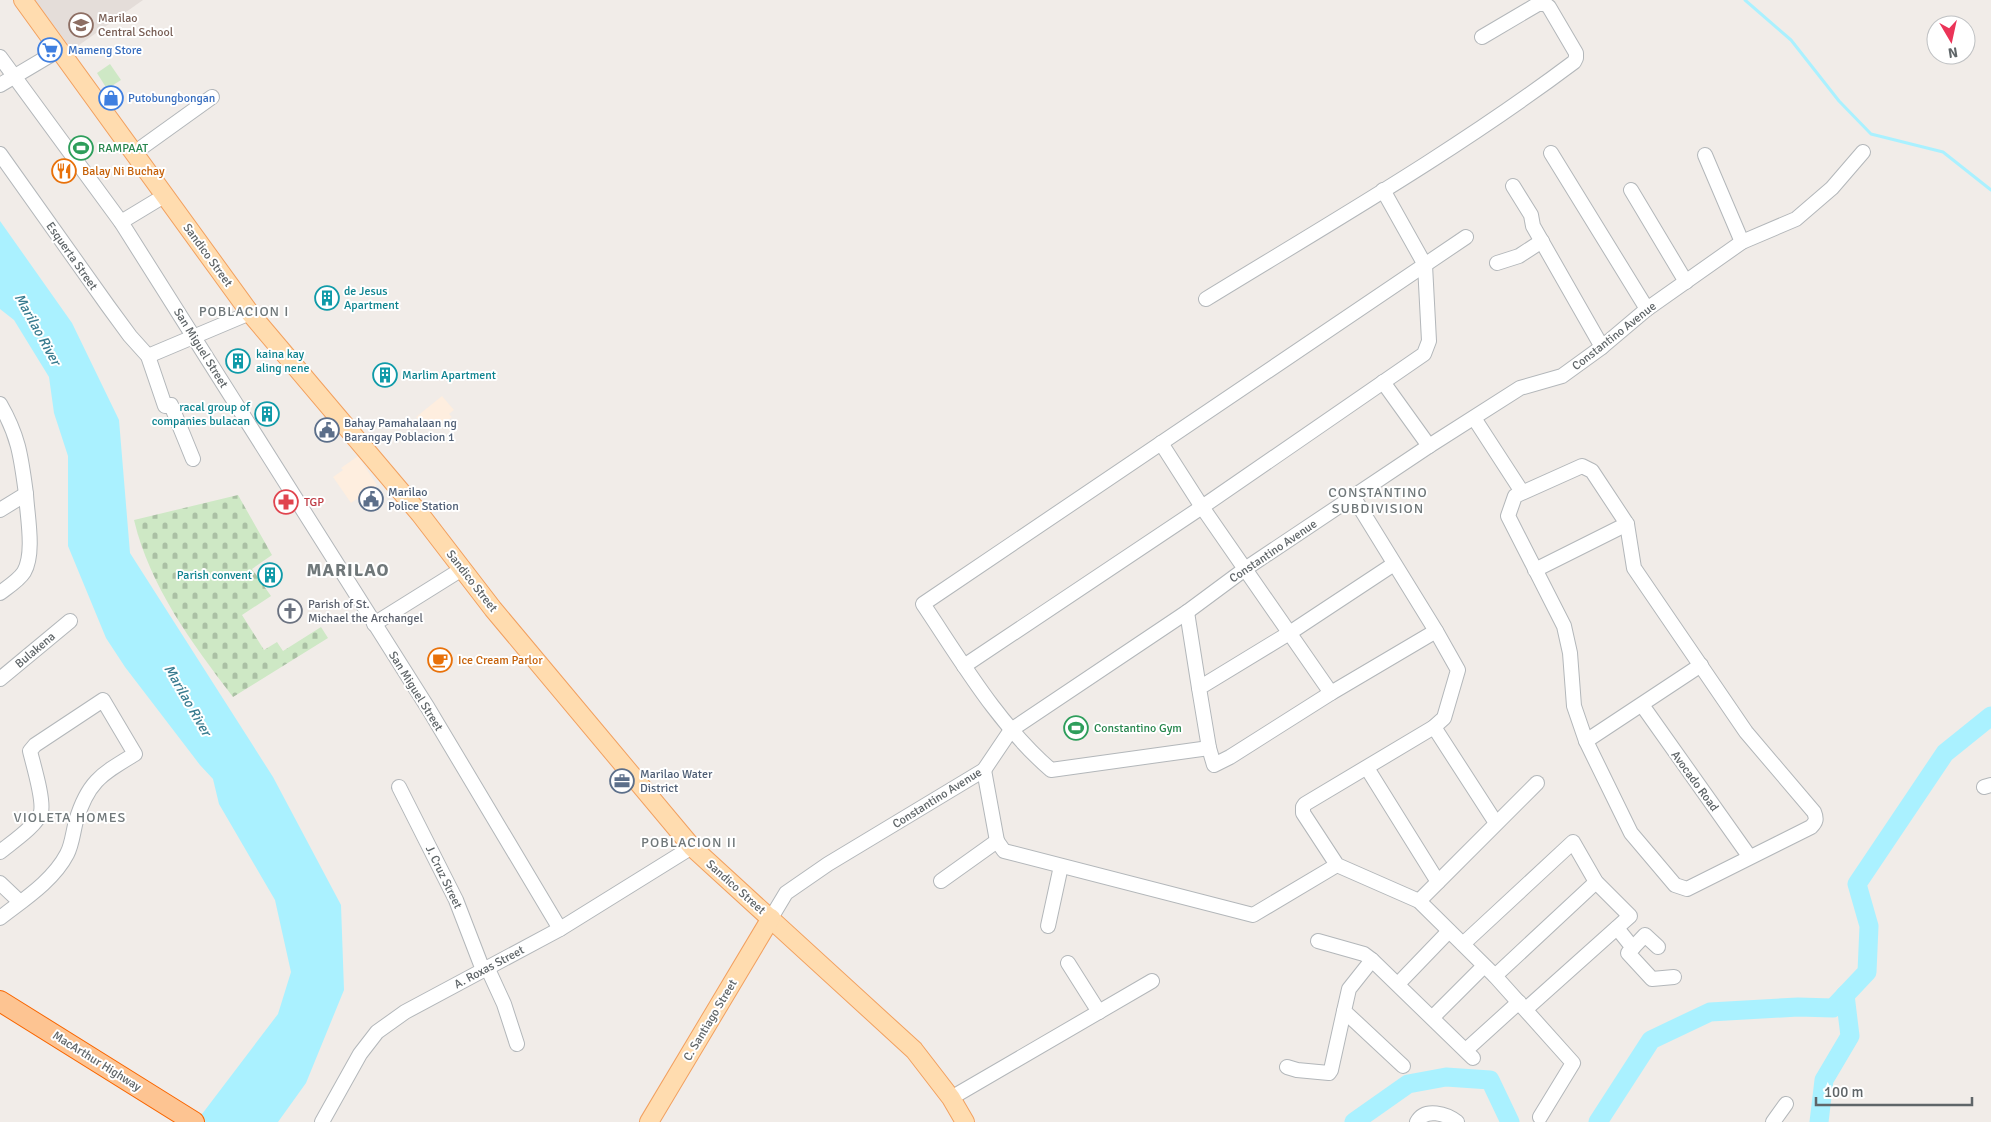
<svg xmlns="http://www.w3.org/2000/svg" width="1991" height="1122" font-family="Signika,sans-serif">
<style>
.commercial{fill:#feeedf}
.education{fill:#e4ddd9}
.green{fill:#cee8c5}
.cemetery{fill:url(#cemetery-stones)}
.water{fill:#aaf1ff}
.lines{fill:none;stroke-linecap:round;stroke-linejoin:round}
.stream{stroke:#aaf1ff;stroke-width:3}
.river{stroke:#aaf1ff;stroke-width:19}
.minor-casing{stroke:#b3b7ba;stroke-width:16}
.major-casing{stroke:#f2a05f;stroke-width:20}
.highway-casing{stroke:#f96600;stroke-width:22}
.minor{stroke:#fff;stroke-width:14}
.major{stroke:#ffdcaf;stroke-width:18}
.highway{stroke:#fdc492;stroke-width:20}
.labels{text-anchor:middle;stroke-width:4;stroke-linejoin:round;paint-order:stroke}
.education-label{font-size:12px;fill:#785e54;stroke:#fff;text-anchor:start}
.shop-label{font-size:12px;fill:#366cbe;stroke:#fff;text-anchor:start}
.leisure-label{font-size:12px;fill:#27864d;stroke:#fff;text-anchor:start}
.food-label{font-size:12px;fill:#c56008;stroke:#fff;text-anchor:start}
.street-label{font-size:12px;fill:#5f6568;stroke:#fff}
.culture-label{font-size:12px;fill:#0d838f;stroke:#fff;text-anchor:start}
.service-label{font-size:12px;fill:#4e5e75;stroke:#fff;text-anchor:start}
.health-label{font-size:12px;fill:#be3a42;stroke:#fff;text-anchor:start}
.worship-label{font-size:12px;fill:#5b616d;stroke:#fff;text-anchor:start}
.neighbourhood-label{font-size:14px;letter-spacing:1px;fill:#70787a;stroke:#fff}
.water-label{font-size:14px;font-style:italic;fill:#387b8f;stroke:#fff}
.district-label{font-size:18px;font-weight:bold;letter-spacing:1px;fill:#70787a;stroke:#fff}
</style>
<defs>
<pattern id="cemetery-stones" width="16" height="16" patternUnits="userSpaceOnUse" patternTransform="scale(1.25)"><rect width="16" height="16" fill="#cee8c5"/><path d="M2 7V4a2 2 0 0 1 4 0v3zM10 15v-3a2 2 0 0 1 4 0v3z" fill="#aac0a4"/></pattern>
</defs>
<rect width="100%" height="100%" fill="#f1ece8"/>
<g class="commercial">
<path d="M442,396L454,410L449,414L452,417L442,425L437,420L426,429L416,417Z"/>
<path d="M358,456L377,485L351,503L333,477L343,470L341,468Z"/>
</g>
<path class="education" d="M35,0H143L72,50Z"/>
<path class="green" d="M110,64L121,80L107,89L97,73Z"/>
<path class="cemetery" d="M238,495L272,555L252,569L271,596L242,615L264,650L277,642L283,651L321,627L328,638L233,697C192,643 150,587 134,520Z"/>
<path class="water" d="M0,221L72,323L119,420L130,553L273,777L341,905L344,990L306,1083L278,1122H196L278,1014L291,972L275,900L219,804L213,779L200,765L125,667L106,638L68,546V456L54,413L49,377L14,320L0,309Z"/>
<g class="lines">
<path class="stream" d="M1745,0L1791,40L1839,101L1871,134L1943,152L1991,190"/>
<g class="river">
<path d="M1354,1122L1408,1084L1446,1077L1490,1080L1510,1122"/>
<path d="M1598,1122L1651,1040L1710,1012L1798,1007L1833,1008L1867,972L1869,926L1857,884L1945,753L1991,716"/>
<path d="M1819,1122L1824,1080L1850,1036L1845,995"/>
</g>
<g class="minor-casing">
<g id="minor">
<path d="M0,57L121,222L428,708L560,929"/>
<path d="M0,85L59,50"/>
<path d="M134,153L212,97"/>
<path d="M1551,153L1647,309"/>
<path d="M0,154L108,306L130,336L148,356L165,406L171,405L193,459"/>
<path d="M1705,155L1742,242"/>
<path d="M1513,186L1531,215L1533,226L1602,347"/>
<path d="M1631,190L1686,282"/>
<path d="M121,222L164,196"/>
<path d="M1497,263L1519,256L1542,241"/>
<path d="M1206,299C1330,223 1457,150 1574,62L1576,58V53L1549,7L1545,4H1538L1482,37"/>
<path d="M148,356L250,313"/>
<path d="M1383,382L1429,446"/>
<path d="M0,404C19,437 21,457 26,494"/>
<path d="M1474,418L1522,492"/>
<path d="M1161,443L1202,507L1331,693"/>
<path d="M1582,466L1592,471L1627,524L1634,568L1746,732L1814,812C1817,819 1816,822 1811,827L1687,889L1675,885L1631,833L1586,741L1574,706L1570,653L1564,626L1508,516L1515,496Z"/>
<path d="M1354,498L1436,631L1458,670L1444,718L1434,727L1305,804L1303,807V813L1337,865L1419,901L1495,976L1573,1063L1540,1117"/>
<path d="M0,510L26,494C27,515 35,553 24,572C19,580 8,587 0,593"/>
<path d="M1394,564L1291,632L1199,688L1209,748L1214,765L1230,757L1331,693L1436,631"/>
<path d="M1535,570L1627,524"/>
<path d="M1187,612L1199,688"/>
<path d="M374,624L462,569"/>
<path d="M964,666L1202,507L1424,354L1429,341L1425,265L1383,190"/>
<path d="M0,679L70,621"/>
<path d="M1642,705L1749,856"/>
<path d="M1434,727L1496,823"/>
<path d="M1586,741L1701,665"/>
<path d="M1209,748L1051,770C998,724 962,662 923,604L1466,237"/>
<path d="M1367,768L1438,882"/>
<path d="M984,770L997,841"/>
<path d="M399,787L456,900L483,970"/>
<path d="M1984,787L1991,785"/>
<path d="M0,852C11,843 38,825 41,812C44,799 33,764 30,751L35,745L103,700L135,754C102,774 88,781 76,821C73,832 72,845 67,854C53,881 23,900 0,918"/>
<path d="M941,881L997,841L1004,851L1253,915L1337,865"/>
<path d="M0,883L20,902"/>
<path d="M1419,901L1537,783"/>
<path d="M771,918L786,893L828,864L984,770L1011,730L1187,612L1245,569L1429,446L1520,388L1562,376L1602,347L1647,309L1742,242L1796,219L1832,188L1863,152"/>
<path d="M1048,926L1061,866"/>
<path d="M1617,928L1633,948"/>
<path d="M1318,941L1364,954L1372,960"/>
<path d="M1463,944L1573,842L1596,882L1630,916L1526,1009"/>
<path d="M1658,947L1645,935L1628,953L1652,979L1674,977"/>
<path d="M1068,963L1099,1012"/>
<path d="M487,967L504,1004L517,1044"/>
<path d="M1495,976L1596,882"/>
<path d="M1398,984L1449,931"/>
<path d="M1433,1017L1484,966"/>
<path d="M1466,1050L1519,1002"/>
<path d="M1403,1066L1344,1011L1349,989L1372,960L1473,1058"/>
<path d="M1287,1067L1297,1070L1329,1073L1331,1070L1344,1011"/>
<path d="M951,1098L1152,981"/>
<path d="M322,1122L360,1054L377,1032L405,1012L560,929L692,847"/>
<path d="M1417,1122C1425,1107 1447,1114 1457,1122"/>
<path d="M1773,1122L1786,1104"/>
</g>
</g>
<g class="major-casing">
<g id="major">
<path d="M23,0L250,313L420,514L493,609L692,847L914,1050L951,1098L965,1122"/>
<path d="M649,1122L771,918"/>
</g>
</g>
<g class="highway-casing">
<path id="highway" d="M0,1001L194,1122"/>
</g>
<use href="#minor" class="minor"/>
<use href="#major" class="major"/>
<use href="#highway" class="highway"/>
</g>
<defs>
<g id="school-ring" transform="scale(1.25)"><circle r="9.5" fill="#fff" stroke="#8d6e63" stroke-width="1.5"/><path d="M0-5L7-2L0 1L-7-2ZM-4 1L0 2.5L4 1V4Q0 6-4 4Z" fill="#8d6e63"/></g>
<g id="supermarket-ring" transform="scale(1.25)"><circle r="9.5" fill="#fff" stroke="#3f7fe0" stroke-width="1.5"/><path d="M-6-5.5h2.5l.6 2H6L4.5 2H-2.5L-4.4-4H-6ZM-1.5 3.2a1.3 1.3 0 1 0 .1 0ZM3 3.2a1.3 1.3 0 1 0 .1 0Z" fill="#3f7fe0"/></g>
<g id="shop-ring" transform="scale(1.25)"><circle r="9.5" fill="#fff" stroke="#3f7fe0" stroke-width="1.5"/><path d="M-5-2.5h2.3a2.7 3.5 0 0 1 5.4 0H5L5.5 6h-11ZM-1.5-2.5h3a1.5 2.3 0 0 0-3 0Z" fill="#3f7fe0"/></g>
<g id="stadium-ring" transform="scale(1.25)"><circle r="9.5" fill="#fff" stroke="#2e9e5b" stroke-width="1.5"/><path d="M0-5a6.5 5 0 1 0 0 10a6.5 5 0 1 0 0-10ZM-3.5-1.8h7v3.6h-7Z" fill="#2e9e5b"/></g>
<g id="restaurant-ring" transform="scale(1.25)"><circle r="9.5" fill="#fff" stroke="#e8710a" stroke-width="1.5"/><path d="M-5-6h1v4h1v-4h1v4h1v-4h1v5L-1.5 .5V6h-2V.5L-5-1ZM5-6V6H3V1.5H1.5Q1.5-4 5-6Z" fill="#e8710a"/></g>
<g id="building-ring" transform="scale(1.25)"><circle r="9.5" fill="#fff" stroke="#0f9aa8" stroke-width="1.5"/><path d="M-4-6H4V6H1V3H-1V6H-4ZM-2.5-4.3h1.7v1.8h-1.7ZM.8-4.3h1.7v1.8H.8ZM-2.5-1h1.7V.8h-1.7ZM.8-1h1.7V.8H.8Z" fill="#0f9aa8"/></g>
<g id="civic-ring" transform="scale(1.25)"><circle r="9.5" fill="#fff" stroke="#5c6f8a" stroke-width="1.5"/><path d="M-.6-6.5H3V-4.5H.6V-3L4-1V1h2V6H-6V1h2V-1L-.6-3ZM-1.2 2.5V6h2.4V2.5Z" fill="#5c6f8a"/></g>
<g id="pharmacy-ring" transform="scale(1.25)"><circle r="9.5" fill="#fff" stroke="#e0444e" stroke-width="1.5"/><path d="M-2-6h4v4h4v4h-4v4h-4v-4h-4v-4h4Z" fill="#e0444e"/></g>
<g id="church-ring" transform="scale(1.25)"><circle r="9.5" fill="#fff" stroke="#6b7280" stroke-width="1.5"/><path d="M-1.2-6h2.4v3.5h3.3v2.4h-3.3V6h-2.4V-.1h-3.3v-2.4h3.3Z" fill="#6b7280"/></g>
<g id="cafe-ring" transform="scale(1.25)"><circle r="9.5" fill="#fff" stroke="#e8710a" stroke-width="1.5"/><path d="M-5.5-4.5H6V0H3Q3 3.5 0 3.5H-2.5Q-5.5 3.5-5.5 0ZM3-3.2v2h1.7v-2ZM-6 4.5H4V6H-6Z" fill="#e8710a"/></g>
<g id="office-ring" transform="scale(1.25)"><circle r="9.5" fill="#fff" stroke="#5c6f8a" stroke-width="1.5"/><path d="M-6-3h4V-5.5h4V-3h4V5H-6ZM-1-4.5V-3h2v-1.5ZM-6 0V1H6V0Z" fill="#5c6f8a"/></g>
</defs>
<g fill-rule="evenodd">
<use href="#school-ring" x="81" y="25"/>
<use href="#supermarket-ring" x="50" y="50"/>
<use href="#shop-ring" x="111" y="98"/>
<use href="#stadium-ring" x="81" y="148"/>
<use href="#restaurant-ring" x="64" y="171"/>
<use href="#building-ring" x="327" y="298"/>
<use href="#building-ring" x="238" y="361"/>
<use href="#building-ring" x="385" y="375"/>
<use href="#building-ring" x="267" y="414"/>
<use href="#civic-ring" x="327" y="430"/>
<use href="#civic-ring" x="371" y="499"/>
<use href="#pharmacy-ring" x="286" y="502"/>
<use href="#building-ring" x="270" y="575"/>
<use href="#church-ring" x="290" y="611"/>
<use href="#cafe-ring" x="440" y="660"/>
<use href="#stadium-ring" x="1076" y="728"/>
<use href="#office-ring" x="622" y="781"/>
</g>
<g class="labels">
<g class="education-label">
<text x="98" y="22">Marilao<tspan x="98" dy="14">Central School</tspan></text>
</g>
<g class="shop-label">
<text x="68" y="54">Mameng Store</text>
<text x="128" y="102">Putobungbongan</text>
</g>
<g class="leisure-label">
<text x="98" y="152">RAMPAAT</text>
<text x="1094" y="732">Constantino Gym</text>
</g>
<g class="food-label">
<text x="82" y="175">Balay Ni Buchay</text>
<text x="458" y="664">Ice Cream Parlor</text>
</g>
<g class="street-label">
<text transform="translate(208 255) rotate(54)" y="4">Sandico Street</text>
<text transform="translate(72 256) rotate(55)" y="4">Esquerta Street</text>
<text transform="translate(1614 336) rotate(-38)" y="4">Constantino Avenue</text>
<text transform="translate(201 348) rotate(58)" y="4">San Miguel Street</text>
<text transform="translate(1273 551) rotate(-34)" y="4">Constantino Avenue</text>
<text transform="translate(472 581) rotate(52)" y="4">Sandico Street</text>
<text transform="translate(35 650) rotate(-40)" y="4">Bulakena</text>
<text transform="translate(416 691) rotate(58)" y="4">San Miguel Street</text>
<text transform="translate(1695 781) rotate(54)" y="4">Avocado Road</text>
<text transform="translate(937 798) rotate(-32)" y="4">Constantino Avenue</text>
<text transform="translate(444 877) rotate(64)" y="4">J. Cruz Street</text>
<text transform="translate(736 887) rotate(42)" y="4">Sandico Street</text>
<text transform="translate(489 967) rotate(-28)" y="4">A. Roxas Street</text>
<text transform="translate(710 1020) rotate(-59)" y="4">C. Santiago Street</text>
<text transform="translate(97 1061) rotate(32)" y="4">MacArthur Highway</text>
</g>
<g class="culture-label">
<text x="344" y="295">de Jesus<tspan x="344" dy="14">Apartment</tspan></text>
<text x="256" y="358">kaina kay<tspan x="256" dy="14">aling nene</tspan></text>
<text x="402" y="379">Marlim Apartment</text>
<text x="250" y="411" text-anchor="end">racal group of<tspan x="250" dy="14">companies bulacan</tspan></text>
<text x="252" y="579" text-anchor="end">Parish convent</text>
</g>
<g class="service-label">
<text x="344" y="427">Bahay Pamahalaan ng<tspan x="344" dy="14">Barangay Poblacion 1</tspan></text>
<text x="388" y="496">Marilao<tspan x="388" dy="14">Police Station</tspan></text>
<text x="640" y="778">Marilao Water<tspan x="640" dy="14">District</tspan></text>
</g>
<g class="health-label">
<text x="304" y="506">TGP</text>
</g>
<g class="worship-label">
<text x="308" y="608">Parish of St.<tspan x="308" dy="14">Michael the Archangel</tspan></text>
</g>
<g class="neighbourhood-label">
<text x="244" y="316">POBLACION I</text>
<text x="1378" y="497">CONSTANTINO<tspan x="1378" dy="16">SUBDIVISION</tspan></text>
<text x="70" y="822">VIOLETA HOMES</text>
<text x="689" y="847">POBLACION II</text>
</g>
<g class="water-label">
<text transform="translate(38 329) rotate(61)" y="5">Marilao River</text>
<text transform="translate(188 700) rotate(60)" y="5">Marilao River</text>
</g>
<g class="district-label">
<text x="348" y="576">MARILAO</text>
</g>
</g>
<g transform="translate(1951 40) rotate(171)"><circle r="24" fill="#ffffff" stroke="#bfc1c3"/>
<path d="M0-4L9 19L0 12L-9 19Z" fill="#eb3458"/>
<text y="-8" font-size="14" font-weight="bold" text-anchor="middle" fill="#5f6568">N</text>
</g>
<path d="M1816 1097v8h156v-8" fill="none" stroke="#5f6568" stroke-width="2.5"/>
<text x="1824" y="1097" font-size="15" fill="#5f6568" stroke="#ffffff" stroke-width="4" paint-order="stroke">100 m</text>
</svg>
